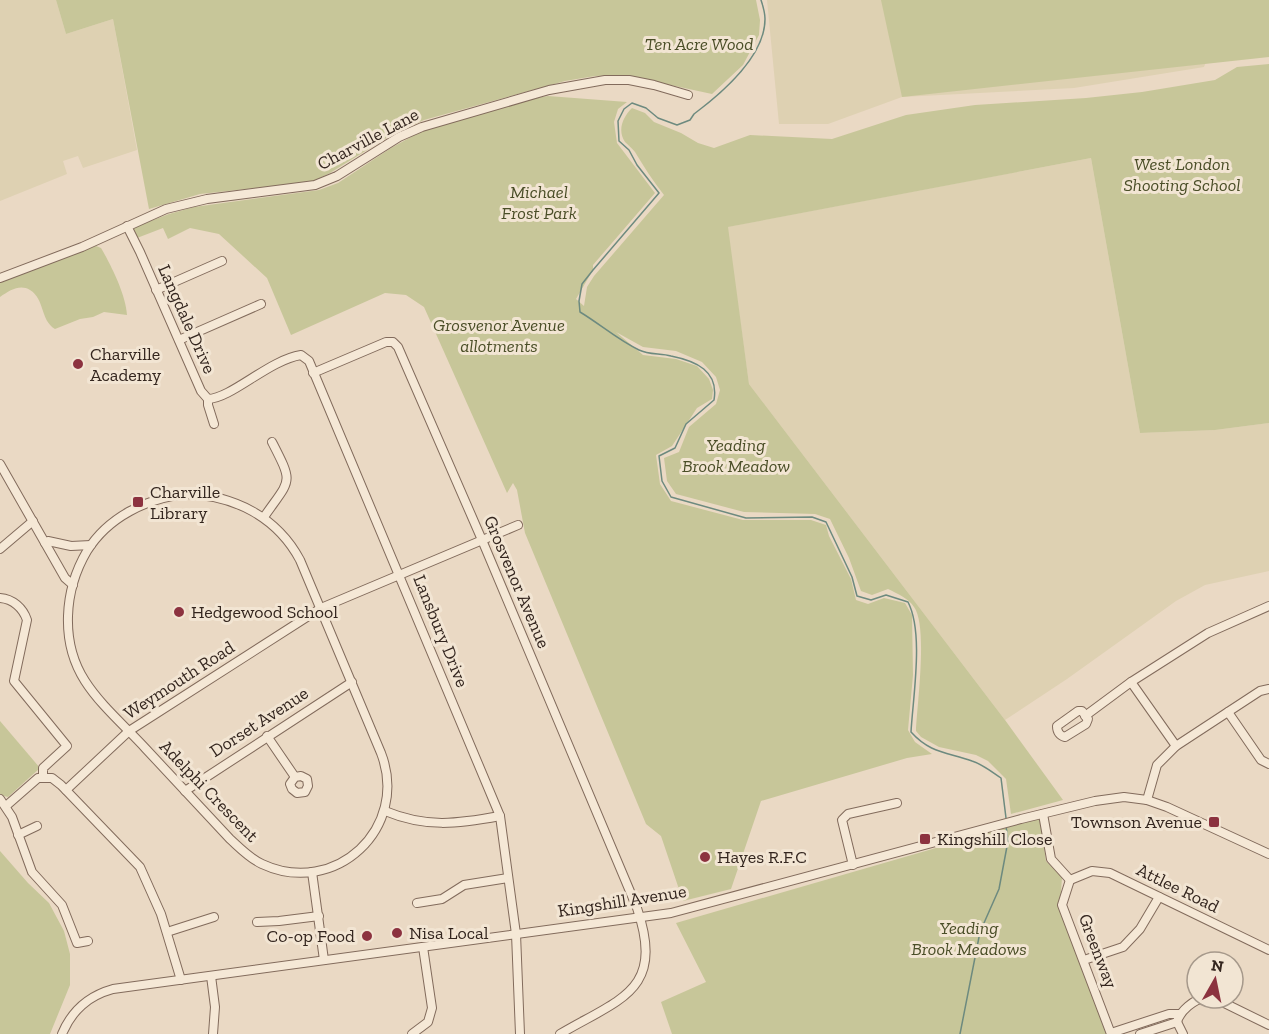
<svg xmlns="http://www.w3.org/2000/svg" width="1269" height="1034" font-family="'Zilla Slab',serif">
<style>
.farmland{fill:#ded1b2}
.green{fill:#c7c699}
.lines{fill:none;stroke-linecap:round;stroke-linejoin:round}
.stream{stroke:#6d8a7f;stroke-width:1.5}
.minor-casing{stroke:#826b5c;stroke-width:10}
.minor{stroke:#f5e8d6;stroke-width:8}
.poi-dot{fill:#8c323f;stroke:#f2e5d3;stroke-width:2}
.labels{text-anchor:middle;stroke-width:6;stroke-linejoin:round;paint-order:stroke}
.park-label{font-size:18px;font-style:italic;fill:#4a4e27;stroke:#f2e5d3}
.street-label{font-size:18px;fill:#34261f;stroke:#f2e5d3}
.poi-label{font-size:18px;fill:#34261f;stroke:#f2e5d3;text-anchor:start}
</style>
<rect width="100%" height="100%" fill="#ead9c4"/>
<g class="farmland">
<path d="M0,0H56L66,34L113,19L137,150L83,168L78,156L63,161L67,174L0,201Z"/>
<path d="M767,0H1269L1210,51L1204,67L1074,88L902,97L828,124H779Z"/>
<path d="M1091,158L1140,433L1215,430L1269,423V571L1205,585L1176,601L1067,679L1005,720L749,384L727,227Z"/>
</g>
<g class="green">
<path d="M56,0H756L760,20L759,35L743,65L712,94L624,75L595,76L565,81L424,120L388,137L330,173L312,182L200,194L149,209L113,19L66,34Z"/>
<path d="M881,0H1269V57L902,97Z"/>
<path d="M1269,64V423L1215,430L1140,433L1091,158L728,227L749,384L1005,720L1063,800L1011,814L1006,779L988,761L976,755L939,747L921,737L916,731C917,705 928,626 914,607C908,598 898,594 888,589L872,595L861,591L849,558L830,519L815,514L744,512L676,494L667,481L664,458L679,452L689,427L716,404L720,390L716,377L702,362L676,351L643,347L616,332L643,355L676,359L697,366L709,379L713,390L712,399L697,408L672,446L656,455L660,484L671,501L743,520H811L826,525L829,536L851,579L856,600L868,604L884,598L905,603L912,615L913,675L908,730L915,742L932,754L907,758L761,801L731,889L683,901L661,836L646,824L525,533L517,490L513,483L507,493L424,307L406,295L385,293L291,335L267,278L219,234L190,228L168,239L163,228L137,238L132,228L169,214L194,207L319,190L338,183L391,148L420,132L513,102L548,96L627,102L618,109L614,122L617,143L655,193L593,265V270L576,299L584,306L587,287L594,276L664,195C653,181 644,167 635,152C632,148 628,145 625,142C617,130 623,117 632,108L645,113L654,122L681,133L698,143L714,148L750,135L832,139L906,115L975,105L1086,98L1142,92L1215,80L1237,67Z"/>
<path d="M96,246L101,248C111,265 126,295 127,315L104,312L93,317L80,319L55,329C40,320 45,299 30,290C20,284 10,290 0,297V283L10,277Z"/>
<path d="M0,721L40,768L8,797L0,795Z"/>
<path d="M1040,818L1046,861L1062,877L1060,907L1106,1034H672L661,1002L706,982L676,923Z"/>
<path d="M0,851L28,883L49,903L64,931L70,954V985L50,1034H0Z"/>
</g>
<g class="lines">
<g class="stream">
<path d="M761,0C763,6 765,13 765,19C765,56 722,93 694,114L690,120L677,125L658,118L646,108L632,103L624,109L618,121L619,141L629,150L637,165L659,193L593,270L582,284L579,301L580,312C600,324 618,340 639,350C649,355 661,353 671,356C696,361 719,371 714,400L686,424L675,448L659,456L662,481L671,497L746,518L812,517L826,522L852,577L857,596L871,600L886,595L908,602C924,633 913,696 911,732C930,753 946,752 972,761C982,764 992,772 1001,778L1006,818"/>
<path d="M960,1034L980,932L999,889L1008,841L1006,826"/>
</g>
<g class="minor-casing">
<g id="minor">
<path d="M127,226L140,252L201,391L208,399V405L214,424"/>
<path d="M0,278L82,247L166,209L207,199L315,185L337,176L399,137L422,127L549,90L605,80H629L654,85L688,95"/>
<path d="M156,290L222,261"/>
<path d="M179,340L261,304"/>
<path d="M313,373L386,342H393L398,347L482,540L637,908C665,991 621,998 560,1034"/>
<path d="M208,399C232,398 269,360 301,355L309,361L500,816L516,934L520,1034"/>
<path d="M0,464L65,578L73,585"/>
<path d="M186,494C234,495 277,517 300,560L381,753C410,828 335,898 262,864C249,858 240,848 230,839C202,809 174,779 146,749C126,727 101,706 85,681C60,642 64,590 87,551C108,517 147,498 186,494Z"/>
<path d="M264,517C291,478 294,485 272,442"/>
<path d="M45,543L48,541L71,546L91,545"/>
<path d="M0,549L33,521"/>
<path d="M0,598C13,599 23,608 27,620L14,681L67,746L43,768V777"/>
<path d="M1131,682L1176,746"/>
<path d="M1078,711H1082L1088,719L1086,724L1065,737C1060,736 1057,732 1057,726Z"/>
<path d="M1228,712L1261,760L1269,764"/>
<path d="M1085,716L1131,682L1208,633L1269,606"/>
<path d="M267,736L295,777L301,776L307,779L308,786L305,792L297,793L292,789L290,784L295,777"/>
<path d="M66,790L129,731L321,608L518,525"/>
<path d="M185,791L352,682"/>
<path d="M0,799L12,817L32,872L62,905L77,943L88,941"/>
<path d="M1147,800L1157,765L1176,746L1260,691L1269,689"/>
<path d="M6,806L38,778H52L61,785L140,867L161,914L181,980"/>
<path d="M385,811C426,828 457,824 500,816"/>
<path d="M1043,814L1051,859L1070,880"/>
<path d="M18,835L37,826"/>
<path d="M853,865L842,820L848,814L897,803"/>
<path d="M312,872L324,960"/>
<path d="M1070,880L1092,871L1110,873L1269,950"/>
<path d="M1070,880L1062,905L1111,1034"/>
<path d="M417,903L442,899L464,885L508,878"/>
<path d="M257,922L279,921L319,916"/>
<path d="M167,932L214,917"/>
<path d="M1084,960L1123,947L1140,929L1159,897"/>
<path d="M211,976L215,1007L213,1034"/>
<path d="M1214,998L1269,1025"/>
<path d="M1177,1022C1180,1011 1194,999 1205,998"/>
<path d="M1177,1022L1183,1034"/>
<path d="M1111,1033L1169,1014H1179"/>
<path d="M62,1034C72,1010 88,996 113,989L671,913L1021,819L1095,801L1124,797L1147,800L1167,807L1269,854"/>
<path d="M412,1034L428,1022L432,1008L423,947"/>
<path d="M1140,1034L1177,1022"/>
</g>
</g>
<use href="#minor" class="minor"/>
</g>
<g class="poi-dot">
<circle cx="78" cy="364" r="6"/>
<rect x="132" y="496" width="12" height="12" rx="3"/>
<circle cx="179" cy="612" r="6"/>
<rect x="1208" y="816" width="12" height="12" rx="3"/>
<rect x="919" y="833" width="12" height="12" rx="3"/>
<circle cx="705" cy="857" r="6"/>
<circle cx="397" cy="933" r="6"/>
<circle cx="367" cy="936" r="6"/>
</g>
<g class="labels">
<g class="park-label">
<text x="699" y="50">Ten Acre Wood</text>
<text x="1182" y="170">West London<tspan x="1182" dy="21">Shooting School</tspan></text>
<text x="539" y="198">Michael<tspan x="539" dy="21">Frost Park</tspan></text>
<text x="499" y="331">Grosvenor Avenue<tspan x="499" dy="21">allotments</tspan></text>
<text x="736" y="451">Yeading<tspan x="736" dy="21">Brook Meadow</tspan></text>
<text x="969" y="934">Yeading<tspan x="969" dy="21">Brook Meadows</tspan></text>
</g>
<g class="street-label">
<text transform="translate(368 139) rotate(-28)" y="6">Charville Lane</text>
<text transform="translate(187 319) rotate(66)" y="6">Langdale Drive</text>
<text transform="translate(517 582) rotate(67)" y="6">Grosvenor Avenue</text>
<text transform="translate(441 631) rotate(68)" y="6">Lansbury Drive</text>
<text transform="translate(179 680) rotate(-33)" y="6">Weymouth Road</text>
<text transform="translate(259 722) rotate(-33)" y="6">Dorset Avenue</text>
<text transform="translate(209 791) rotate(46)" y="6">Adelphi Crescent</text>
<text transform="translate(1178 888) rotate(26)" y="6">Attlee Road</text>
<text transform="translate(622 901) rotate(-9)" y="6">Kingshill Avenue</text>
<text transform="translate(1098 951) rotate(69)" y="6">Greenway</text>
</g>
<g class="poi-label">
<text x="90" y="360">Charville<tspan x="90" dy="21">Academy</tspan></text>
<text x="150" y="498">Charville<tspan x="150" dy="21">Library</tspan></text>
<text x="191" y="618">Hedgewood School</text>
<text x="1202" y="828" text-anchor="end">Townson Avenue</text>
<text x="937" y="845">Kingshill Close</text>
<text x="717" y="863">Hayes R.F.C</text>
<text x="409" y="939">Nisa Local</text>
<text x="355" y="942" text-anchor="end">Co-op Food</text>
</g>
</g>
<g transform="translate(1215 980) rotate(9)"><circle r="28" fill="#f2e5d3" stroke="#a6998b" stroke-width="1.5"/>
<path d="M0-4.5L10 22L0 15L-10 22Z" fill="#8c323f"/>
<text y="-9" font-size="16" font-weight="bold" text-anchor="middle" fill="#34261f">N</text>
</g>
</svg>
